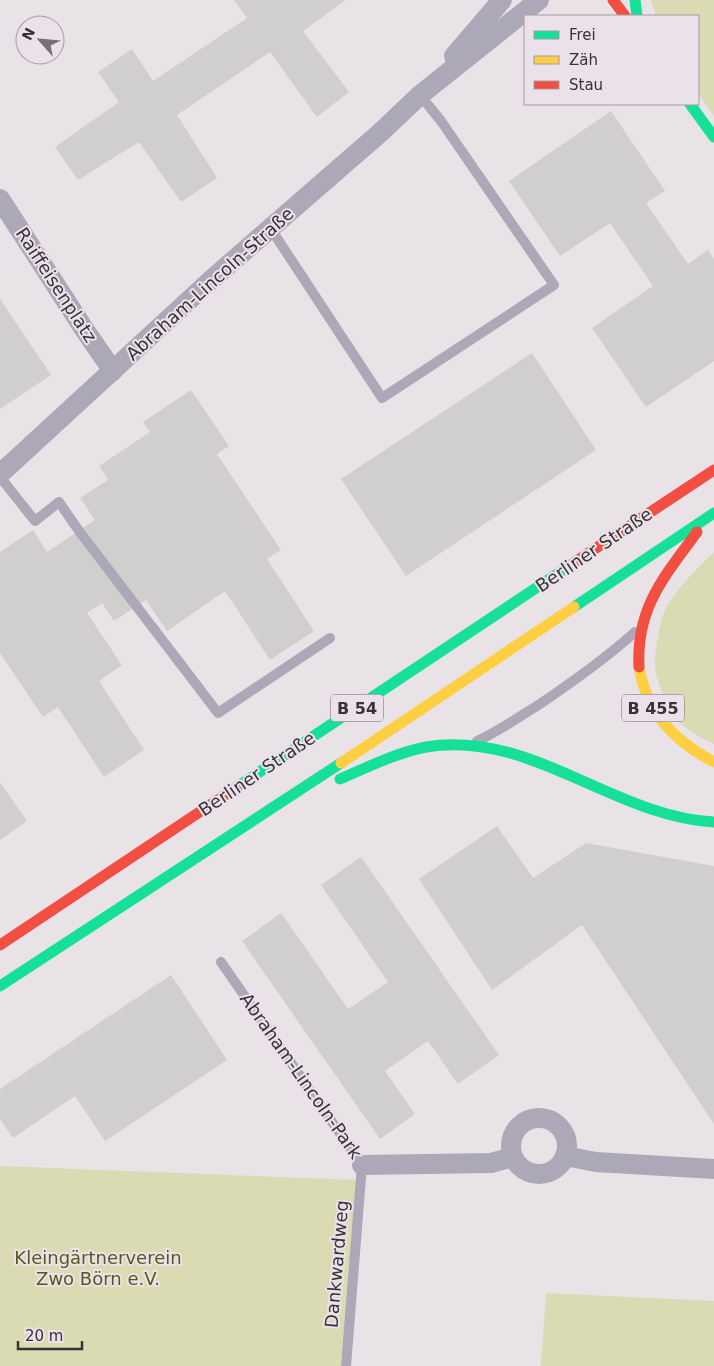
<svg xmlns="http://www.w3.org/2000/svg" width="714" height="1366" font-family="'DejaVu Sans',sans-serif">
<style>
.green{fill:#dadbb2}
.building{fill:#d1cece}
.lines{fill:none;stroke-linecap:round;stroke-linejoin:round}
.lane{stroke:#aca8b8;stroke-width:10}
.street{stroke:#aca8b8;stroke-width:20}
.fast{stroke:#16e098;stroke-width:11}
.slow{stroke:#ffcf43;stroke-width:11}
.jam{stroke:#f24e42;stroke-width:11}
.labels{text-anchor:middle;stroke-width:4;stroke-linejoin:round;paint-order:stroke}
.shield{fill:#ebe1ea;stroke:#6d676d;stroke-width:1}
.shield-label{font-size:16px;font-weight:bold;fill:#373337}
.street-label{font-size:18px;fill:#373337;stroke:#ebe1ea}
.park-label{font-size:18px;fill:#56591c;stroke:#ebe1ea}
</style>
<rect width="100%" height="100%" fill="#e9e3e8"/>
<g class="green">
<path d="M651,0H714V116L698,93V16H656Z"/>
<path d="M714,552V744C698,736 682,728 671,713C666,705 655,675 655,666C654,655 660,620 665,610C677,587 696,570 714,552Z"/>
<path d="M0,1166L358,1180L341,1366H0Z"/>
<path d="M546,1293L714,1301V1366H541Z"/>
</g>
<g class="building">
<path d="M234,0H346L303,31L349,92L317,117L270,52L177,115L217,178L181,202L139,142L78,180L55,147L119,102L98,72L132,49L153,81L247,18Z"/>
<path d="M611,111L665,191L646,203L688,264L708,250L714,259V361L646,407L592,328L653,286L610,223L560,256L509,181Z"/>
<path d="M0,299L51,375L0,409Z"/>
<path d="M532,353L596,450L406,576L341,479Z"/>
<path d="M191,390L229,446L217,454L281,550L267,559L314,631L270,660L225,591L167,631L146,600L114,621L102,603L87,613L122,665L99,681L144,750L104,777L58,707L43,717L0,653V552L33,530L47,552L95,520L80,498L108,480L99,466L150,432L143,422Z"/>
<path d="M0,782L27,821L0,840Z"/>
<path d="M497,826L533,878L586,843L714,866V1124L582,925L492,990L419,879Z"/>
<path d="M361,857L499,1055L458,1084L428,1041L385,1071L415,1114L380,1139L242,941L281,913L348,1009L388,982L321,885Z"/>
<path d="M171,975L227,1060L105,1141L75,1096L13,1138L0,1119V1089Z"/>
</g>
<g class="lines">
<g class="lane">
<path d="M271,229L382,398L554,285L441,121L420,95"/>
<path d="M0,477L35,521L59,502L79,531L218,713L330,638"/>
<path d="M477,741C499,731 519,717 540,704C573,681 605,659 635,632"/>
<path d="M221,962L362,1165L346,1366"/>
</g>
<g class="street">
<path d="M454,56L502,0"/>
<path d="M0,199L84,329L113,371"/>
<path d="M0,474L211,280L381,132L420,95L539,0"/>
<circle cx="539" cy="1146" r="28"/>
<path d="M565,1156L596,1162L714,1169"/>
<path d="M362,1165L491,1163L513,1157"/>
</g>
<g class="fast">
<path d="M635,0L637,16"/>
<path d="M690,104L714,137"/>
<path d="M574,607L714,513"/>
<path d="M340,779C368,767 396,753 426,747C529,729 614,817 714,822"/>
<path d="M237,787L569,566"/>
<path d="M0,986L341,763"/>
</g>
<g class="slow">
<path d="M639,667C647,713 674,741 714,762"/>
<path d="M341,763L574,607"/>
</g>
<g class="jam">
<path d="M613,0L625,16"/>
<path d="M569,566L714,470"/>
<path d="M639,667C636,608 664,577 697,532"/>
<path d="M0,945L237,787"/>
</g>
</g>
<g class="labels">
<g class="shield">
<rect x="331" y="694.5" width="52" height="27" rx="4"/>
<rect x="622" y="694.5" width="62" height="27" rx="4"/>
</g>
<g class="shield-label">
<text x="357" y="714">B 54</text>
<text x="653" y="714">B 455</text>
</g>
<g class="street-label">
<text transform="translate(210 284) rotate(-42)" y="6">Abraham-Lincoln-Straße</text>
<text transform="translate(56 285) rotate(57)" y="6">Raiffeisenplatz</text>
<text transform="translate(594 550) rotate(-34)" y="6">Berliner Straße</text>
<text transform="translate(257 774) rotate(-34)" y="6">Berliner Straße</text>
<text transform="translate(301 1076) rotate(55)" y="6">Abraham-Lincoln-Park</text>
<text transform="translate(337 1264) rotate(-85)" y="6">Dankwardweg</text>
</g>
<g class="park-label">
<text x="98" y="1264">Kleingärtnerverein<tspan x="98" dy="21">Zwo Börn e.V.</tspan></text>
</g>
</g>
<rect x="524" y="15" width="175" height="90" fill="#ebe1ea" stroke="#a39ba2"/>
<rect x="534" y="31" width="25" height="8" fill="#16e098" stroke="#a39ba2"/>
<text x="569" y="40" font-size="15" fill="#373337">Frei</text>
<rect x="534" y="56" width="25" height="8" fill="#ffcf43" stroke="#a39ba2"/>
<text x="569" y="65" font-size="15" fill="#373337">Zäh</text>
<rect x="534" y="81" width="25" height="8" fill="#f24e42" stroke="#a39ba2"/>
<text x="569" y="90" font-size="15" fill="#373337">Stau</text>
<g transform="translate(40 40) rotate(297)"><circle r="24" fill="#ebe1ea" stroke="#a39ba2"/>
<path d="M0-4L9 19L0 12L-9 19Z" fill="#757175"/>
<text y="-8" font-size="14" font-weight="bold" text-anchor="middle" fill="#373337">N</text>
</g>
<path d="M18 1341v8h64v-8" fill="none" stroke="#373337" stroke-width="2.5"/>
<text x="25" y="1341" font-size="15" fill="#373337" stroke="#ebe1ea" stroke-width="4" paint-order="stroke">20 m</text>
</svg>
